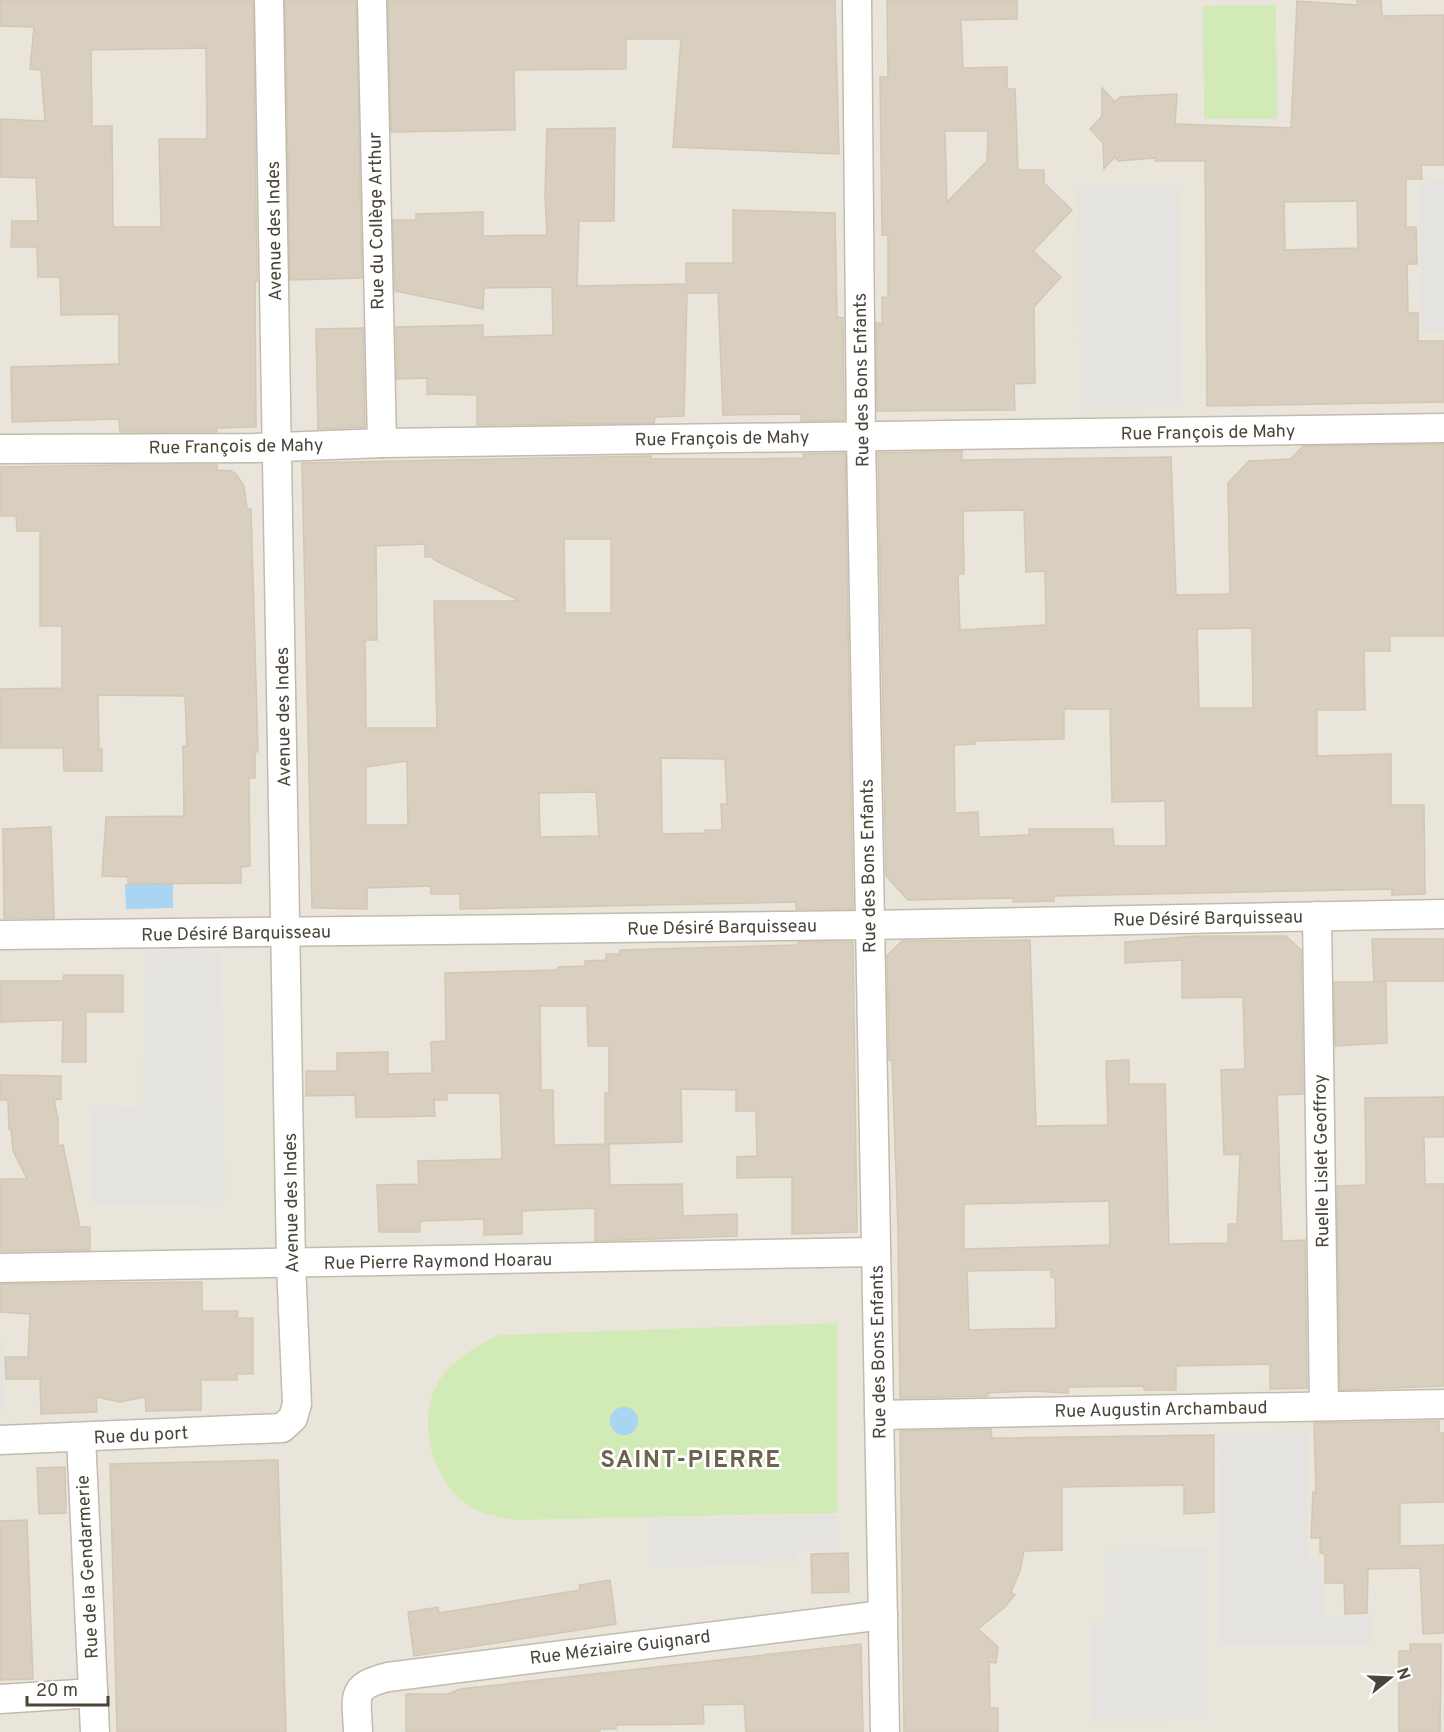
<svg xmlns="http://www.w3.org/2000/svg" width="1444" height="1732" font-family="Overpass,sans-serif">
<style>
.residential{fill:#eae5da}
.green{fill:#d2eab5}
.parking{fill:#e5e3e0}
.water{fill:#a9d4f2}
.building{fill:#d8cfc1;stroke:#d3c7b4;stroke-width:1.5;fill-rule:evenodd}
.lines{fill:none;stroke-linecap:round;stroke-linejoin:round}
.minor-casing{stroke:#c2bbae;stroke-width:31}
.minor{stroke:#fff;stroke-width:28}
.labels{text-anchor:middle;stroke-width:5;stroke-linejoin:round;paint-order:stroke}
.street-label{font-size:18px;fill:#4b4439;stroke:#fff}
.district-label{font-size:24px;font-weight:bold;letter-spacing:1.5px;fill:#6e6250;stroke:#fff}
</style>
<rect width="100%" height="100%" fill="#f6f3ec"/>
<rect class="residential" x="0" y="0" width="1444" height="1732"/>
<g class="green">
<path d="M1276,5L1277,119H1204L1203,6Z"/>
<path d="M837,1323L838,1513L514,1520C502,1517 489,1515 478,1511C435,1491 414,1423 438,1383C452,1359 475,1347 499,1335Z"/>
</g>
<g class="parking">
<path d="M1444,181V332H1422L1418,182Z"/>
<path d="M1178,184L1182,408L1081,409L1077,186Z"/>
<path d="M145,951L221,953L225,1202L92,1205L90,1106L143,1107Z"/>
<path d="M0,1337H2L4,1414H0Z"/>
<path d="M1307,1431L1308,1562H1323L1324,1616L1371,1615V1645H1219L1218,1433Z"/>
<path d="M838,1515L839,1550L795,1551V1561L650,1568V1519Z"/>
<path d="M1208,1548L1206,1720L1092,1721L1091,1622H1106L1104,1551Z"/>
</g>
<g class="water">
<path d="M125,884H173V908L126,909Z"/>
<circle cx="624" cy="1421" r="14"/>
</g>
<g class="building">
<path d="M0,0H253L257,281H255L256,427L217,428V432H120L119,419L12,422L11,367L119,364V314L61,315L60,277H38L37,247H11L12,221H38L36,178L0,177V119L45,121L41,70L30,69L34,27L0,26ZM206,48L207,139H159L161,227H113L112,126H92L91,50Z"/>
<path d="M285,0H356L362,278L290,280Z"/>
<path d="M388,0H835L839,154L673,147L681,39H626V69L514,70L515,130L391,132Z"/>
<path d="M887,0H1017V19L961,20L963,68L1007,67V89H1015L1018,170H1044V183L1072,210L1033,251L1061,277L1034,307L1035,383L1014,384L1015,410L877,411L876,323L882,324V297L888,298V235H882L880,77H888ZM945,131H988L987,161L947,202Z"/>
<path d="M1357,0H1381L1382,16L1444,15V165H1421L1422,179H1406V227H1416L1417,264H1407L1408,313H1418V341H1444V402L1207,406L1205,161H1155V158L1118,161L1115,157L1104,169L1103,143L1090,129L1102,116V88L1115,102L1120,97L1177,94L1175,124L1291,128L1297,1L1357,5ZM1357,201L1358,248L1285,250L1284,202Z"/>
<path d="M615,128L614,221H579L577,286L686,284V263H733V210L835,213L837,317L843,318L844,420L801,421V414L723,415L718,293H687L684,416L655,417L654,423L477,425V395L427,394V378L397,379L396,327L483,325V337L553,335L552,287L484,288L483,309L395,291L393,220H416V214L483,212V236L547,235L545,195L547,129Z"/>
<path d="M363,328L365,427L318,429L316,329Z"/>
<path d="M1444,444V636H1390V651H1364L1365,710H1317V756L1391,754V805H1424L1425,894L1392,895V889L1054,896V901L1013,902V898L908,900L886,876L878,453L962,451V460L1171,457L1176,595L1230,594L1228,483L1249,461L1291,459L1303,446ZM1024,510L1026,572L1045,571L1046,625L960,630L958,574H964L963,511ZM1252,628L1253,708H1199L1197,629ZM1064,709H1110L1112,802L1165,801L1166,846H1114L1113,829H1029V835L979,837L978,812L955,813L954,745L975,744V741L1064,739Z"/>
<path d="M845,453L853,909H796V902L460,909V894H431V886L367,888V909L312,908L302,463L651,456V459H747L803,458V454ZM564,539H611V613H565ZM425,544V557H432L436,561L520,601H434L437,728H366L365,640H377L376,546ZM661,758L725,759L727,804H721L722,830H705L706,833L662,834ZM407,761L408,825H366V767ZM596,792L599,836L540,837L539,793Z"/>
<path d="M120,465H217V470L231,471L236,474L244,486L247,509H251L258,752L255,751V778H249L250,866L241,867V883L128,884V877L102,876L106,817L184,816L183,746H187L185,696L98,695L99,749H102V771H64L63,748H0V689L62,688V626H40V531H17L16,516H0V467Z"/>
<path d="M51,827L54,918H4L3,829Z"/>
<path d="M1197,936H1286L1301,950L1303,1094L1277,1095L1282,1241L1305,1240L1307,1388L1270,1389V1364L1176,1366V1390H1144V1386L1069,1387L1068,1393L1031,1391L988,1393V1396L900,1398L898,1230L892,1060H889L887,956L902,941L1030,940L1036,1126L1108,1125L1106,1061L1129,1060V1084H1165L1169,1244L1228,1243V1224H1237L1240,1154L1224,1155L1221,1070L1245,1069L1243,997L1182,998V960L1125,963V942ZM1109,1201L1110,1245L964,1249V1204ZM1028,1270H1051V1277L1055,1278L1056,1328L969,1330L967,1271Z"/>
<path d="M1372,939H1444V981H1374Z"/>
<path d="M798,942H853L857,1232L792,1234V1177L737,1178V1157L757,1156L756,1111H736V1090L681,1089L682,1142L609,1144L610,1185L682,1184L683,1216L737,1214V1236L595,1241V1208L522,1211V1234L484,1235V1219L420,1221V1232H379L377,1185L419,1184L418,1161L502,1159L500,1093H447V1100H434L435,1116L386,1117H356L355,1095L306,1096V1071H337V1053L388,1052V1074L432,1073L431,1042L446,1041L445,973L558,970V967L585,966V961L606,960V954H619L620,950L798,945ZM540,1006H587L588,1046H609V1094L605,1093V1144L554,1145L553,1090H541Z"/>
<path d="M64,975H123V1012H86V1062H62L63,1020L0,1022V981H63Z"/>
<path d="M1334,982H1386L1387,1043L1335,1046Z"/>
<path d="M0,1075L61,1076V1099L54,1100L58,1118V1146L63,1145L80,1227H90V1250L0,1251V1179H27L13,1151L11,1129H9L8,1100H0Z"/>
<path d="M1444,1097V1137H1424L1425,1184H1444V1386L1340,1390L1337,1186L1366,1185L1365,1098Z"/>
<path d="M202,1282V1311H238L237,1318H253V1374H237V1380H201V1410L146,1411L145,1397L120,1402L96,1397L97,1412L41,1414L40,1379H6L5,1357H28L30,1314L0,1312V1284Z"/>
<path d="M1439,1421V1433H1444V1502L1400,1503V1546L1444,1545V1633L1423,1634L1420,1568L1368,1569L1367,1613L1345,1614L1344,1583H1325V1554L1320,1553V1538H1311L1313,1492L1316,1493L1314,1423Z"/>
<path d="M991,1429L992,1438L1214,1435V1512L1184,1514V1485L1062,1487V1550L1024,1551L1020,1571L1011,1592L1015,1595L1005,1607L978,1629L998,1647L996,1663L989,1662L990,1708H998V1732H904L900,1431Z"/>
<path d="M278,1460L286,1732H117L110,1464Z"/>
<path d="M65,1467L66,1513L39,1514L37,1468Z"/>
<path d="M27,1520L33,1679L0,1680V1521Z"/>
<path d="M848,1553L849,1592L812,1593L811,1554Z"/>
<path d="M610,1580L616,1624L414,1656L408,1612L438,1607L439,1613L580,1590L579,1585Z"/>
<path d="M861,1644L863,1732H746L744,1704L703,1705L704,1724L616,1725V1729H600V1732H406V1694H448L460,1689Z"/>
<path d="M1410,1644H1441L1440,1732H1399V1651H1410Z"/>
</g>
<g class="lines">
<g class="minor-casing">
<g id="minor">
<path d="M372,0L382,443"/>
<path d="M857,0L861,436L885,1732"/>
<path d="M0,449L255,448L382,443L1444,428"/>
<path d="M1317,916L1324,1405"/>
<path d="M0,935L869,925L1444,914"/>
<path d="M0,1268L876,1252"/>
<path d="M879,1415L1444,1404"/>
<path d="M81,1437L95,1732"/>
<path d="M0,1440L282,1428L293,1418L297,1404L291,1264L269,0"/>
<path d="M0,1699L93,1693"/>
<path d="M358,1732C357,1696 349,1687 388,1677L883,1615"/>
</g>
</g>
<use href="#minor" class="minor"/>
</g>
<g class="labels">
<g class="street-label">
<text transform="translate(376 221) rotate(-91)" y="6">Rue du Collège Arthur</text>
<text transform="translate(274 231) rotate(-91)" y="6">Avenue des Indes</text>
<text transform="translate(861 380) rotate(-91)" y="6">Rue des Bons Enfants</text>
<text transform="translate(1208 432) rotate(-1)" y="6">Rue François de Mahy</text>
<text transform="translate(722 438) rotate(-1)" y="6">Rue François de Mahy</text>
<text transform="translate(236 446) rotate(-1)" y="6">Rue François de Mahy</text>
<text transform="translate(283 717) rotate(-91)" y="6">Avenue des Indes</text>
<text transform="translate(868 866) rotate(-91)" y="6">Rue des Bons Enfants</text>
<text transform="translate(1208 918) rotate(-1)" y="6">Rue Désiré Barquisseau</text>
<text transform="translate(722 927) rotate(-1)" y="6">Rue Désiré Barquisseau</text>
<text transform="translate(236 933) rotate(-1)" y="6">Rue Désiré Barquisseau</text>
<text transform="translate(1321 1161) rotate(-91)" y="6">Ruelle Lislet Geoffroy</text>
<text transform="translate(291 1203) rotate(-91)" y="6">Avenue des Indes</text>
<text transform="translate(438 1261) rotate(-1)" y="6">Rue Pierre Raymond Hoarau</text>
<text transform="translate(878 1352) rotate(-91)" y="6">Rue des Bons Enfants</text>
<text transform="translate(1161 1409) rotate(-1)" y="6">Rue Augustin Archambaud</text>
<text transform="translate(141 1435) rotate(-3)" y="6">Rue du port</text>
<text transform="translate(87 1567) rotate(-93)" y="6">Rue de la Gendarmerie</text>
<text transform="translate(620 1647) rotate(-7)" y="6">Rue Méziaire Guignard</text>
</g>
<g class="district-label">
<text x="691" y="1467">SAINT-PIERRE</text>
</g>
</g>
<g transform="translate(1390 1678) rotate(72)" stroke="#ffffff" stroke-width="4.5" paint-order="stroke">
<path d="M0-4.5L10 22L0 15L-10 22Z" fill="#4b4439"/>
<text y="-9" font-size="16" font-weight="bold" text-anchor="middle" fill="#4b4439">N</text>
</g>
<path d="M27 1696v9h81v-9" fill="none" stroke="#4b4439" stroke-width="3"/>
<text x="36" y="1696" font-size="18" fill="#4b4439" stroke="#ffffff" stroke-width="4.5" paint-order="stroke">20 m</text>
</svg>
